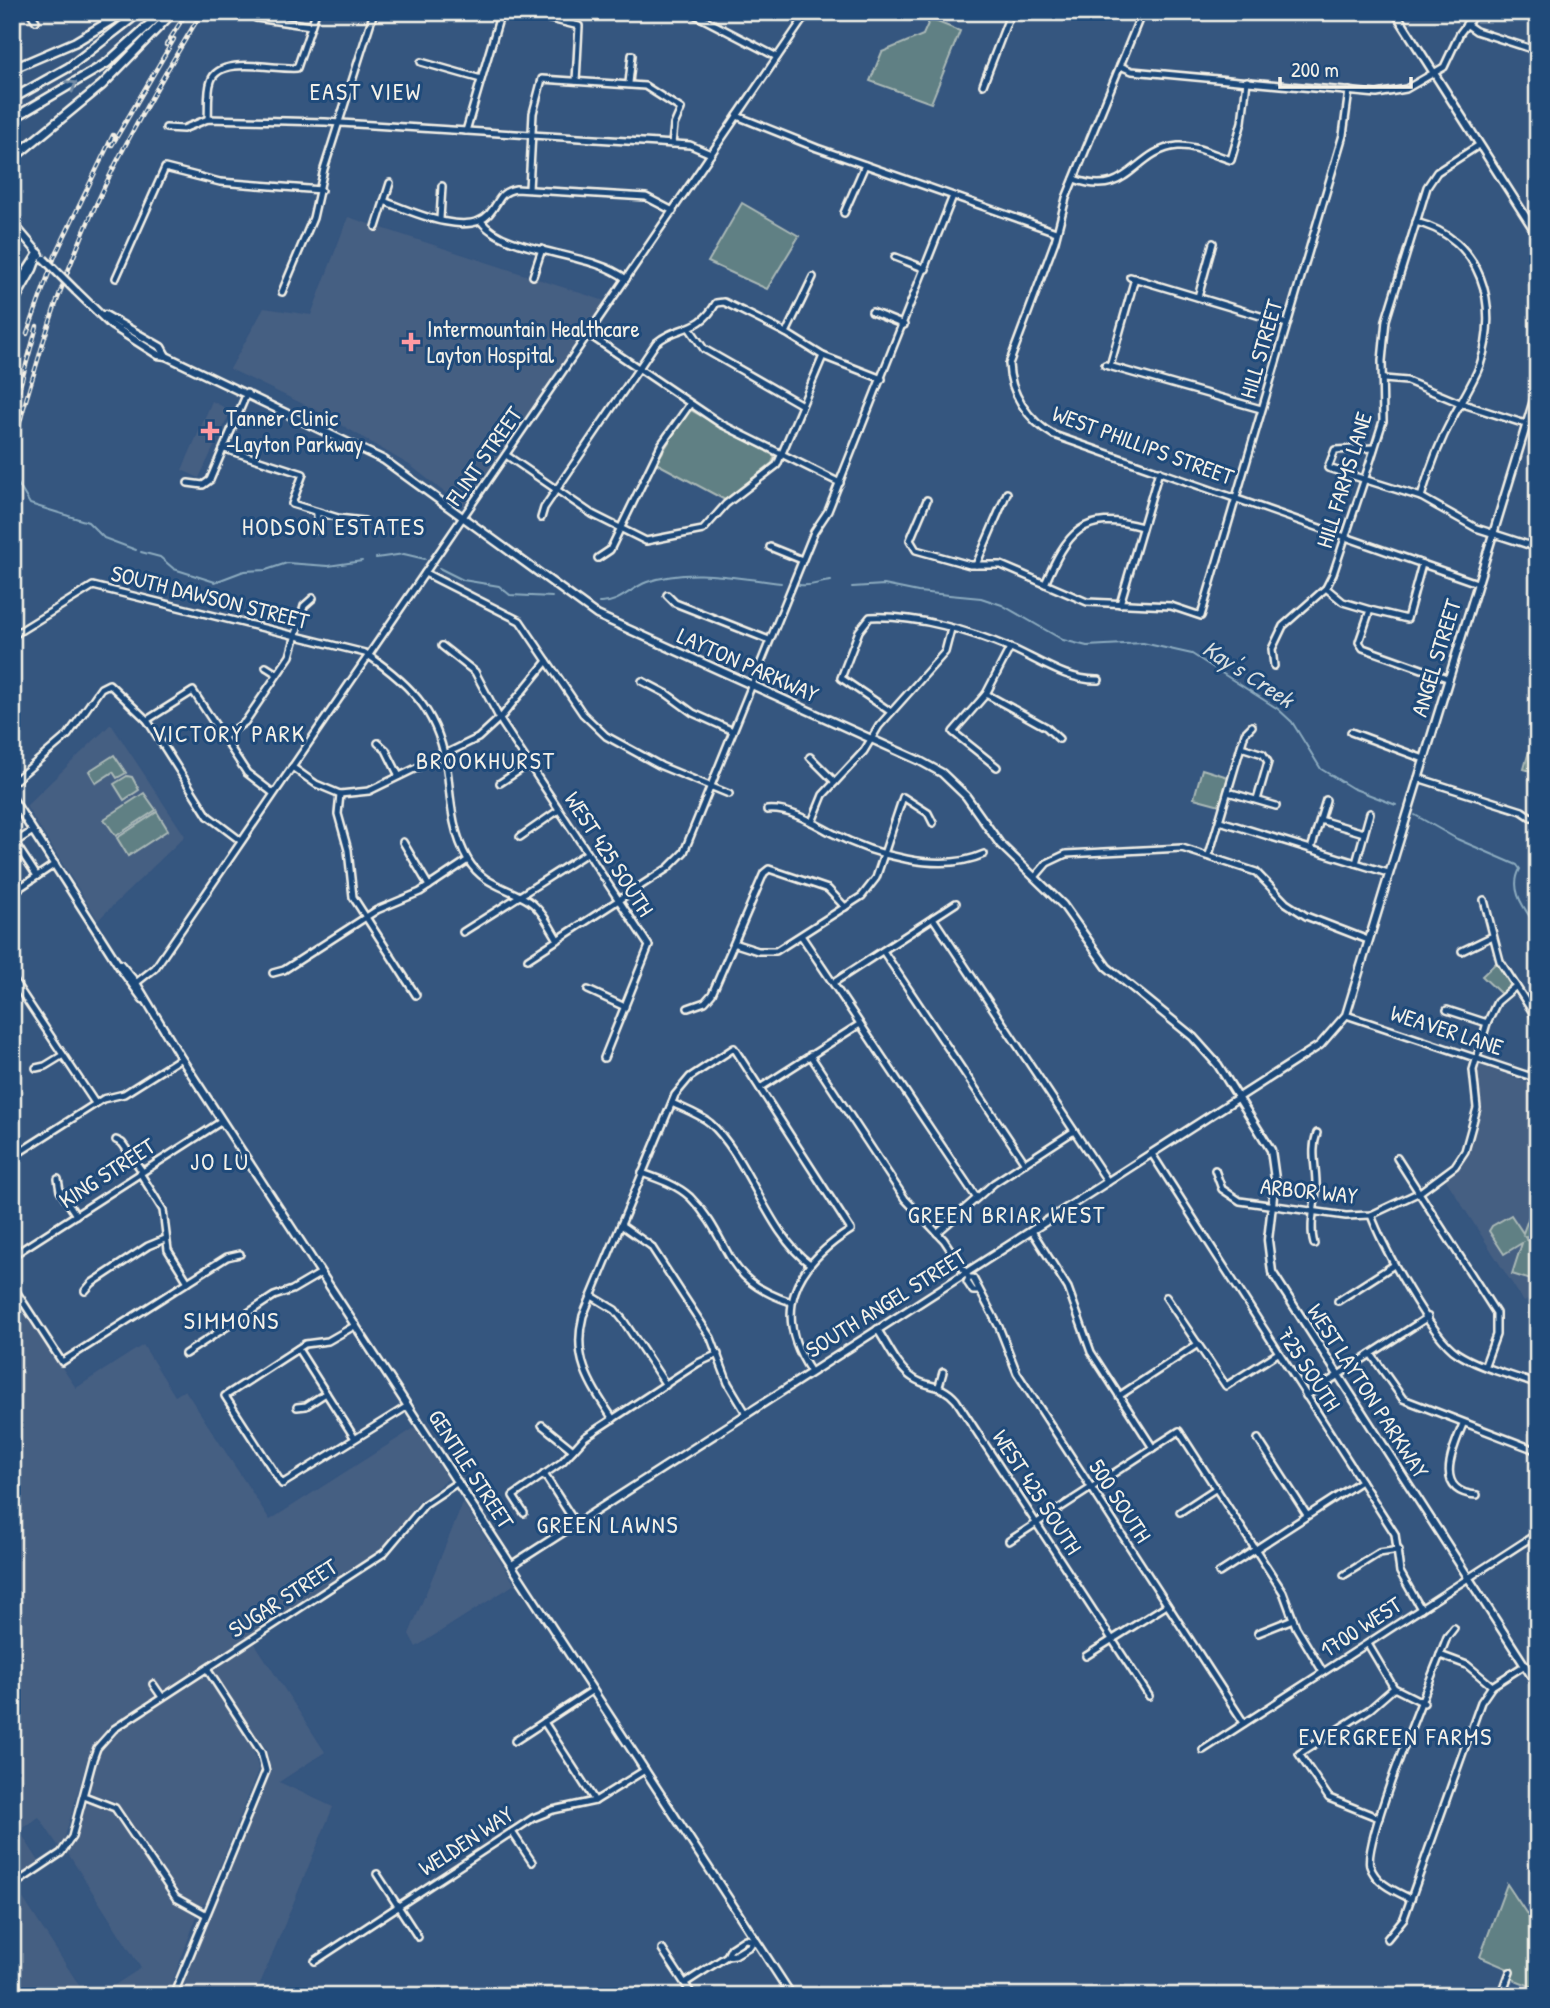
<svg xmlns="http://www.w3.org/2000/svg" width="1550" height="2008" font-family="'Patrick Hand',sans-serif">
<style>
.built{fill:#455e82}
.green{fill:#608084;stroke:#aab8b6;stroke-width:2}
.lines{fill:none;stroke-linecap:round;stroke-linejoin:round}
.stream{stroke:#8cabbf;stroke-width:2}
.minor-casing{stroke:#f4f1e8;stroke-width:10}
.major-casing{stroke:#f4f1e8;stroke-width:11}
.highway-casing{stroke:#f4f1e8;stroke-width:12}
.minor{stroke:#1f4a7a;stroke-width:5}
.major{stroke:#1f4a7a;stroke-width:6}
.highway{stroke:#1f4a7a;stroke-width:7}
.rail-casing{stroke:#f4f1e8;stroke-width:4.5}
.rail{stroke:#1f4a7a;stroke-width:2;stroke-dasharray:5;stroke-linecap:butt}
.major-bridge-casing{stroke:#f4f1e8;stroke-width:11;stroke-linecap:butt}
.major-bridge{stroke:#1f4a7a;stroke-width:6}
.oneway{stroke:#748da6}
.poi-dot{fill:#ff9aa2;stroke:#1f4a7a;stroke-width:2.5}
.labels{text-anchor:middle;stroke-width:6;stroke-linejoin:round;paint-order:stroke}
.poi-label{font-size:23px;fill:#f4f1e8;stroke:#1f4a7a;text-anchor:start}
.street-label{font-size:23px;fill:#f4f1e8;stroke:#1f4a7a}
.neighbourhood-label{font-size:24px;letter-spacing:2px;fill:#f4f1e8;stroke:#1f4a7a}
.water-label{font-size:24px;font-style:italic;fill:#dadfde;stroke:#1f4a7a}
</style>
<rect width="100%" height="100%" fill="#35567f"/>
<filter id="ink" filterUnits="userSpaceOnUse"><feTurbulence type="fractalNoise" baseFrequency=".0143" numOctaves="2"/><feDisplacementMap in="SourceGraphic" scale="14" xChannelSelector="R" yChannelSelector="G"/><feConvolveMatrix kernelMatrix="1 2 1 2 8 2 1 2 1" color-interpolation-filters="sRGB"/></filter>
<g filter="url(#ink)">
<g class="built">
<path d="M348,217L605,301L463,507L411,466L377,446L320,412L230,369L264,308L311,315Z"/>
<path d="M212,401L231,411L199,478L182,470Z"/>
<path d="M111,724L185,836L98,920L26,806Z"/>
<path d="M1477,1064L1538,1086V1294L1524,1302L1446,1180L1465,1158L1478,1125L1481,1099L1475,1075Z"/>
<path d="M12,1295L76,1388L143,1345L175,1396L185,1390L270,1520L416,1427L448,1479L418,1502L394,1538L378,1552L108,1727L88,1757L64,1840L59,1847L39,1817L19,1830L40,1863L12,1880Z"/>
<path d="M463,1503L515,1584L416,1647L409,1634Z"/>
<path d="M254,1642L325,1752L279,1782L333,1807L255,1996H176L257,1797L271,1773L267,1749L251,1731L214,1672L216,1667Z"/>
<path d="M202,1677L208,1679L253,1749L259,1770L205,1903L200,1907L179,1896L120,1807L112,1800L93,1794L89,1789L98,1755L111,1736Z"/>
<path d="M91,1803L113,1811L172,1900L197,1916L167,1996H98L141,1968L67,1852L77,1835L85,1806Z"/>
<path d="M17,1889L86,1996H12V1892Z"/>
</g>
<g class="green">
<path d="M930,19L960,31L931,103L870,81L882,52L923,35Z"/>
<path d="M742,203L799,236L767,289L708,262Z"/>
<path d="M689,409L775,456L772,463L725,500L656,463Z"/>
<path d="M1538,719V773L1524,769Z"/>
<path d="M114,755L126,773L117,778L113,772L96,783L89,771Z"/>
<path d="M1202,769L1228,777L1220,805L1194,798Z"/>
<path d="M127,776L132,777L139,790L124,800L114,784Z"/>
<path d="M144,793L156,810L116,836L104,819Z"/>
<path d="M157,812L168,830L128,856L117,838Z"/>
<path d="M1498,961L1511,984L1501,994L1482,976Z"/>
<path d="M1535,1200L1538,1201V1239L1524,1236L1527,1240L1538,1244L1537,1282L1512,1274L1522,1243L1504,1254L1489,1231L1492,1226L1511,1215L1523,1233Z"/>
<path d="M1507,1884L1538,1931V1989L1510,1978L1513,1971L1480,1957Z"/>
</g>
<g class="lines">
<g class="stream">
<path d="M18,484L30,504L88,522L104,538L136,550"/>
<path d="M141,552L160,557L174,569L215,582L244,571L266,570L287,563L328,566L362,561"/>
<path d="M376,558L404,554L425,559"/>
<path d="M439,568L463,580L499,586L510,595L552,597"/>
<path d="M799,585C812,587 818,582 831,581"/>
<path d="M852,587L884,585L918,592L981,598L1002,605L1063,640L1087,646L1143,643L1192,654L1278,709L1292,722L1321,769L1352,788L1396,805"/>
<path d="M599,603C619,604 629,589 647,582C690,567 736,578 781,583"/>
<path d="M1415,815L1457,839L1517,865L1520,869C1508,891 1526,910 1538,929"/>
</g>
<g class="minor-casing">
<g id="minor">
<path d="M30,12L36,21"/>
<path d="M252,12L256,18L311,26"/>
<path d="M522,12L579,26L576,81"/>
<path d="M690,12L777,57"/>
<path d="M1142,12L1066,198L1055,241L1009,364C1010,393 1028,421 1054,435L1477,583"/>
<path d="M1466,24L1476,31L1538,51"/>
<path d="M421,62L481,79"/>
<path d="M1120,66L1132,71L1377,94L1406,89L1444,67L1460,33L1476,12"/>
<path d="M629,83L632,55"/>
<path d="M983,85L1011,12"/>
<path d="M737,116L817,148L1056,232"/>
<path d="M208,119C209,108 207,92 211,81C219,55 275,70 297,68L316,12"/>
<path d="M166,128L183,129L208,119L325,122L690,145L711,154"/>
<path d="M466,131L501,12"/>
<path d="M1074,179C1130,200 1133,150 1178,146C1195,145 1214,155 1231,160L1242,122L1247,81"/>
<path d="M529,189L533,113L542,79L645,86L681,109L674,125L672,144"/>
<path d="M384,201C410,211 468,238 489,214C500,202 498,192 516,189L646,197L673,211"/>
<path d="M844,213L865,165"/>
<path d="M440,219L442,186"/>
<path d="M481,221C504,254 592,251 626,279"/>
<path d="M1416,222C1482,239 1500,305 1480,365C1473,383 1462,400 1453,417C1439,443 1429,470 1421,497"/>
<path d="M376,227L390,183"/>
<path d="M895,257L926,269"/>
<path d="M533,276L542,249"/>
<path d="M1130,277L1287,324"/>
<path d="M116,278L165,168L220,182L321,190"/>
<path d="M282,292L313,218L324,169L374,12"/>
<path d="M1198,297L1213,243"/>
<path d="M872,312L904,325"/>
<path d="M690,329L704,349L802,405"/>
<path d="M786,333L813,277"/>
<path d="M588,334L721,424L840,483"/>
<path d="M1105,365L1261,409"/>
<path d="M1110,366L1135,278"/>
<path d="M1384,379L1407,381L1460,403L1538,428"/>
<path d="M1374,448L1335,450L1328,468L1421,497L1476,528L1538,548"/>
<path d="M225,449L303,474L292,504L338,518L364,521"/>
<path d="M506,455L592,514L646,541L703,530L726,504L777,465L823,356"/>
<path d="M188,483L203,485L210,480L247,393"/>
<path d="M927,500L910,540L916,550L970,565H1001L1087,602L1171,606L1201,616L1343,135L1349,91"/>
<path d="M541,518L544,508L656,343C678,324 699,334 716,303L724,302L786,333L823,356L882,379"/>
<path d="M317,530V512"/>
<path d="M770,547L802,560"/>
<path d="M598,558L610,550L661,445L690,404"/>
<path d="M976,565L1007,493"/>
<path d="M425,573L520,621L583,714L606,736L661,766L729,794"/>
<path d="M1045,584C1067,533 1082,510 1142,527"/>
<path d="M1326,588L1343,602L1370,610L1359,642L1363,648L1447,678"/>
<path d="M667,595L675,603L769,640"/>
<path d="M1120,604L1159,471"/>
<path d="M1370,610L1407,619L1422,564"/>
<path d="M12,636L93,586L365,653C415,687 441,716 448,777C451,806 453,834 468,860C483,885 507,887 529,901C542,910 550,927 558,940"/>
<path d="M442,646L475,672L502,723L649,946L604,1058"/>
<path d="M1274,666L1272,649L1283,626L1326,588L1333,574L1363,484L1383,421L1382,361L1386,320L1427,187L1437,172L1479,145"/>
<path d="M266,667L277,674"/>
<path d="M642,681L667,694L693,713L733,731"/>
<path d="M986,694L1046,727L1059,739"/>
<path d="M891,712L841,678L859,631L870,617C916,615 971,631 1013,649C1040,661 1068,681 1099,680"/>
<path d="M147,720L193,691L247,773L273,793"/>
<path d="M1351,732L1424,759"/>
<path d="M224,737L245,722L290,656L304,606L313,598"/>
<path d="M378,743L386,750L399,776"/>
<path d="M1241,747L1263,754L1268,762L1257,800"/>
<path d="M810,757L835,782"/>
<path d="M292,767L316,784L340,794L369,791L478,738L503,715L547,661"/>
<path d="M997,767L953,732L986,694L1010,648"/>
<path d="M1418,778L1522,811L1531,817"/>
<path d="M12,783L68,735L101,688L109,684L147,720L208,816L241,841"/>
<path d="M500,783L529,764"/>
<path d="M1228,792L1276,806"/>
<path d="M340,794L338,814L348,850L353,897L416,995"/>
<path d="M767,810C790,808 813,823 832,833C874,855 940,874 984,854"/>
<path d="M1320,820L1364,833"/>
<path d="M1220,821L1388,873"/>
<path d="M812,822L823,795L864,751L879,726L945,652L951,629"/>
<path d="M520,837L559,810"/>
<path d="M12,838L37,876"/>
<path d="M403,842L429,886"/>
<path d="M12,844L33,831"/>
<path d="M1311,849L1326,800"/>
<path d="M1209,855L1245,733L1252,726"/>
<path d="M1356,863L1370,813"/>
<path d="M1035,877L1047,863L1066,854L1182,848L1256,872L1286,903L1306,916L1368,940"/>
<path d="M12,893L55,864"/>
<path d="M1484,900L1500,961L1532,1011L1538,1027"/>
<path d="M933,918L1108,1182"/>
<path d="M463,932L587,853"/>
<path d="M802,937L976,1197"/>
<path d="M736,944L758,951H776L862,896L876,878L903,797L928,813L933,823"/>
<path d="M883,951L1025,1163"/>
<path d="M1462,951L1493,936"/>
<path d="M528,959L668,868L684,852L814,532L828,511L953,196"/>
<path d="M273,973L284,970L377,910L420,892L468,860"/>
<path d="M12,978L95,1103"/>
<path d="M136,983L155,968L808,12"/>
<path d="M833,983L956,903"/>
<path d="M588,990L625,1007"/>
<path d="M688,1008L705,1002L712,994L764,873L769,869L828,889L845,907"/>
<path d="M1447,1010L1487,1023"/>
<path d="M1346,1015L1538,1079"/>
<path d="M810,1055L905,1199L944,1240L969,1278H973L999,1327L1017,1373L1244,1723"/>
<path d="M36,1068L45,1066L63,1055"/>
<path d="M1531,1076L1538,1054"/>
<path d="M760,1088L860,1024"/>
<path d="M672,1103C684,1109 699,1114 710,1123C749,1158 767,1233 810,1264"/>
<path d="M12,1137L21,1151"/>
<path d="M116,1140L122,1143L142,1171"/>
<path d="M1152,1154L1395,1534L1400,1572L1421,1609"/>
<path d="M12,1157L103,1099L124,1094L181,1058"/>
<path d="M1397,1158L1496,1313V1335L1485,1365"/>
<path d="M1215,1170L1222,1189L1240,1201L1346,1216L1371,1215L1420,1192L1455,1166L1465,1151L1477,1108L1473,1070L1487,1023L1497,1002L1516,986"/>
<path d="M140,1173L163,1210L168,1250L188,1282"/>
<path d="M642,1173C659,1179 677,1185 690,1197C734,1241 719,1279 791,1302"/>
<path d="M58,1179L60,1191L76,1215"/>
<path d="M1371,1215C1382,1245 1431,1336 1457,1353C1480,1368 1512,1375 1538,1385"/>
<path d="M621,1225L651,1246L711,1338L728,1383L746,1413"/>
<path d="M1032,1231L1068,1288L1091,1352L1153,1448"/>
<path d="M937,1233L994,1183L1074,1131"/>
<path d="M1314,1244C1309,1226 1315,1207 1316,1189C1317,1169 1310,1152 1317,1133"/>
<path d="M12,1256L222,1121"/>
<path d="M969,1278L967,1282L973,1291H978"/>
<path d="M12,1285L62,1362L227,1257L240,1254"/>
<path d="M85,1291L92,1283L148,1246L165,1239"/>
<path d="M592,1296L615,1310L623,1320L666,1385"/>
<path d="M1166,1297L1226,1386L1278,1353"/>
<path d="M1338,1301L1394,1265"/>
<path d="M356,1325L328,1341L305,1344L225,1396L282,1484L408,1406"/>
<path d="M877,1329C887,1343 898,1369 913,1378C929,1389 940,1382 956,1400L1149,1696"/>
<path d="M298,1349L354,1437"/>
<path d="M185,1354L274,1296L292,1290L321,1273"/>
<path d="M1371,1354L1403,1399L1538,1451"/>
<path d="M939,1386L943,1372"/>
<path d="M1119,1396L1198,1344"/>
<path d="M1306,1396L1428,1317"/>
<path d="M297,1407L306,1406L326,1393"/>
<path d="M613,1419C590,1384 572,1359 583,1316L675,1095L690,1077L734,1048L851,1230C795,1265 771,1312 811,1372"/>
<path d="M1463,1424C1453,1449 1432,1492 1477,1495"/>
<path d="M542,1425L573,1450"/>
<path d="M1258,1439L1307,1515"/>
<path d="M544,1474L576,1524"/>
<path d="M1180,1512L1215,1489"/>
<path d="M524,1513L513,1496L562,1462L585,1437L698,1363L718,1354"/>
<path d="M1009,1541L1179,1431L1283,1592L1296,1627L1323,1672"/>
<path d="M1219,1573L1361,1481"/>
<path d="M1344,1575L1379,1553L1399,1550"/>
<path d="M1258,1633L1293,1619"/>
<path d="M1368,1644L1394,1688L1424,1703"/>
<path d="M1440,1655L1467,1665L1492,1686"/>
<path d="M1086,1656L1167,1605"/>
<path d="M153,1684L162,1697"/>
<path d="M544,1722L595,1801"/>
<path d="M515,1741L593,1690"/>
<path d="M1203,1750L1538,1533"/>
<path d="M84,1796L115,1808L176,1898L205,1914"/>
<path d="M1379,1818L1329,1798L1299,1754L1370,1709L1394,1688"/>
<path d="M512,1832L532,1862"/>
<path d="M377,1874L418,1937"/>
<path d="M12,1886L61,1853L72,1837L93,1759L97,1748L114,1729L384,1553L425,1504L458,1482"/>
<path d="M1411,1899C1395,1891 1376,1884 1370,1866C1362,1841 1434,1672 1447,1637L1454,1628"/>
<path d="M1387,1939L1404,1918L1481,1702L1492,1686L1525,1665"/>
<path d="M662,1949L693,1996"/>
<path d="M727,1956L731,1948L745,1939L751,1940"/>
<path d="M315,1961L533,1818L553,1810L595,1801L645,1770"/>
<path d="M685,1983L727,1956L735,1955L750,1946L755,1938"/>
<path d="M173,1996L266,1771L261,1752L207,1669"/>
<path d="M1501,1996L1510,1972"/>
</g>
</g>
<g class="major-casing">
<g id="major">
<path d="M1395,12L1538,236"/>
<path d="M12,222L40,255"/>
<path d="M76,291L111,325L158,355L166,356L384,460L597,615L920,761L942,773L966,796L1000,844L1063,905L1107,967L1193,1037L1218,1065L1271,1150L1275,1179L1268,1240L1272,1272L1538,1686"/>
<path d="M12,294L37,255"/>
<path d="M12,306L33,269L39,253"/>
<path d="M105,315L161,347L166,356"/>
<path d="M12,798L121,969L143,999"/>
<path d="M120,964L136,983L181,1058L792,1996"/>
<path d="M512,1565L1289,1065L1320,1045L1346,1015L1538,387"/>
</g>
</g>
<g class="highway-casing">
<g id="highway">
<path d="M12,69L75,42L125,12"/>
<path d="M12,99L69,67L140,12"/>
<path d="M12,119L107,63L163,12"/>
<path d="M12,159L102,85L173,12"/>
</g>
</g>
<use href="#minor" class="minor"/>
<use href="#major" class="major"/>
<use href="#highway" class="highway"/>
<g class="rail-casing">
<g id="rail">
<path d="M166,45L187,12"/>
<path d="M112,145L174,39"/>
<path d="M27,334L55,256L113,135"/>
<path d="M19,390L37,326"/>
<path d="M12,458C17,428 26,399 35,370C74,232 128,133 202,12"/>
</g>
</g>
<use href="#rail" class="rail"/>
<g class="major-bridge-casing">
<path id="major-bridge" d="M44,259L76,291"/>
</g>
<use href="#major-bridge" class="major-bridge"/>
</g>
<defs><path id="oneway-chevron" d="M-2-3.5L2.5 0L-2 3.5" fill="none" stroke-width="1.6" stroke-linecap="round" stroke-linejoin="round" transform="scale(1.75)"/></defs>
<use class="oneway" href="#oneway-chevron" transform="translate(72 85) rotate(-31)"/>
</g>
<g class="poi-dot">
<path d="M407.5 331.5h7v7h7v7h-7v7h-7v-7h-7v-7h7z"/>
<path d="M206.5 420.5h7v7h7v7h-7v7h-7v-7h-7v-7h7z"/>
</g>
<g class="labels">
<g class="poi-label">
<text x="427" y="337">Intermountain Healthcare<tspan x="427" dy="26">Layton Hospital</tspan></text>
<text x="226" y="426">Tanner Clinic<tspan x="226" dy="26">-Layton Parkway</tspan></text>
</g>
<g class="street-label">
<text transform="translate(1261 349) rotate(-74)" y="8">HILL STREET</text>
<text transform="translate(1143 445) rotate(20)" y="8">WEST PHILLIPS STREET</text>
<text transform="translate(484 456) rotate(-55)" y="8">FLINT STREET</text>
<text transform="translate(1344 480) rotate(-73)" y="8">HILL FARMS LANE</text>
<text transform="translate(210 597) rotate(14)" y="8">SOUTH DAWSON STREET</text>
<text transform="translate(1436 658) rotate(-73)" y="8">ANGEL STREET</text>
<text transform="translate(748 665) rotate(24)" y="8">LAYTON PARKWAY</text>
<text transform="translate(609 854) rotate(57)" y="8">WEST 425 SOUTH</text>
<text transform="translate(1447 1030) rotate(18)" y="8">WEAVER LANE</text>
<text transform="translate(107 1173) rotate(-33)" y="8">KING STREET</text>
<text transform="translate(1309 1191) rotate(6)" y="8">ARBOR WAY</text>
<text transform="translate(886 1303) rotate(-32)" y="8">SOUTH ANGEL STREET</text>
<text transform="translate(1309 1369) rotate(57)" y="8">725 SOUTH</text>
<text transform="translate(1368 1391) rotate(57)" y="8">WEST LAYTON PARKWAY</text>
<text transform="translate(471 1469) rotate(57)" y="8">GENTILE STREET</text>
<text transform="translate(1037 1492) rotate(57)" y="8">WEST 425 SOUTH</text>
<text transform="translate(1120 1501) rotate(57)" y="8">500 SOUTH</text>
<text transform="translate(283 1598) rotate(-33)" y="8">SUGAR STREET</text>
<text transform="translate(1361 1627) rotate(-33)" y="8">1700 WEST</text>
<text transform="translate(466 1841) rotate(-33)" y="8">WELDEN WAY</text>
</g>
<g class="neighbourhood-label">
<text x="366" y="100">EAST VIEW</text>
<text x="334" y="535">HODSON ESTATES</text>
<text x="229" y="742">VICTORY PARK</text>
<text x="486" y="769">BROOKHURST</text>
<text x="220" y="1170">JO LU</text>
<text x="1007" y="1223">GREEN BRIAR WEST</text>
<text x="232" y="1329">SIMMONS</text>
<text x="608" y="1533">GREEN LAWNS</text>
<text x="1396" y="1745">EVERGREEN FARMS</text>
</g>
<g class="water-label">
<text transform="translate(1248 674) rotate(33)" y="8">Kay's Creek</text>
</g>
</g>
<rect width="1550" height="2008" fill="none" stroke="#1f4a7a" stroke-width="42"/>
<rect x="21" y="21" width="1508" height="1966" fill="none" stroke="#f4f1e8" stroke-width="2.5" filter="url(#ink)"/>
<path d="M1280 77v10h131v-10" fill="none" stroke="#f4f1e8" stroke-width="3.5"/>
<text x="1291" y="77" font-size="21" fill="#f4f1e8" stroke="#1f4a7a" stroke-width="5" paint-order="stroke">200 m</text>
</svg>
